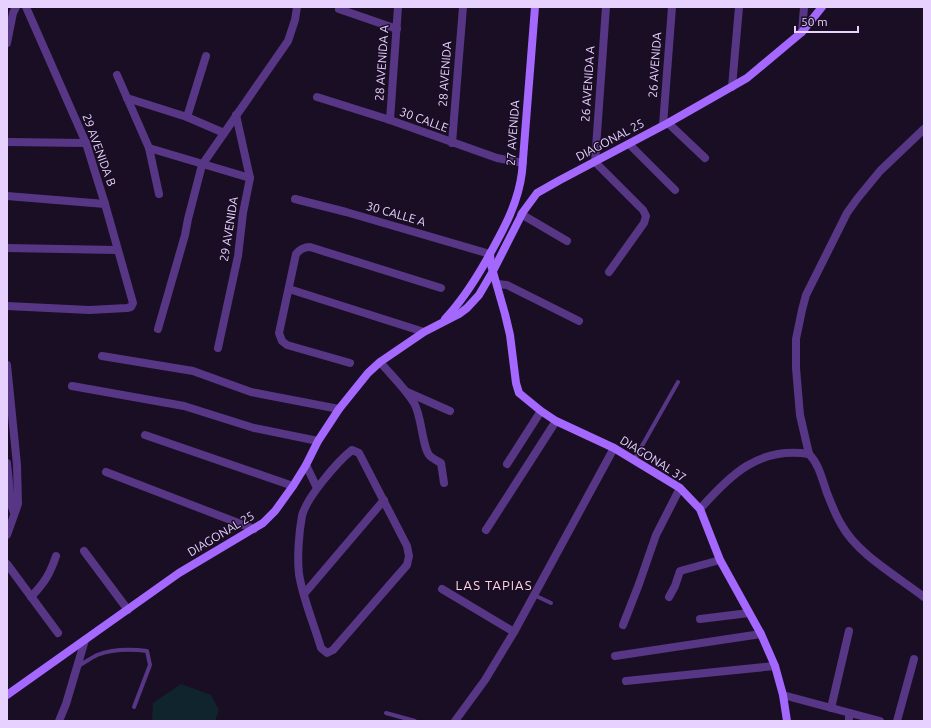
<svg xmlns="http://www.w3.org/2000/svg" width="931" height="728" font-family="Ubuntu,sans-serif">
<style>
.green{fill:#10242e}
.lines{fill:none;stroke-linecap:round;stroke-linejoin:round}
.lane{stroke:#573785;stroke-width:4}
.street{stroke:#573785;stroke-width:8}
.secondary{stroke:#a468ff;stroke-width:8}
.labels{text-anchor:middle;stroke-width:3;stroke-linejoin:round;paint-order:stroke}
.street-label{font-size:12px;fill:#e7d1ff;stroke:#1a0e24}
.neighbourhood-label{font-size:13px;letter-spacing:1px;fill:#ffd3df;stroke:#1a0e24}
</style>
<rect width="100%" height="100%" fill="#1a0e24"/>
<path class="green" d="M181,684L211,695L219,710L215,721H152L153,703Z"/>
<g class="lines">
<g class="lane">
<path d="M634,460L678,382"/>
<path d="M534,595L551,603"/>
<path d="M78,666C84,663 91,658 97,655C113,649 131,649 147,651L150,665L134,707"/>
<path d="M386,713L415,721"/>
</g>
<g class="street">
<path d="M606,7L595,162L643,210L646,216L644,223L609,272"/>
<path d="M339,9L397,29"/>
<path d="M802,32L804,7"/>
<path d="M7,43L13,13L16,7"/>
<path d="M117,75L149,148L159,194"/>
<path d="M732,87L739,7"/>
<path d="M317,97L390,120L497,158L523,163"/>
<path d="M127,98L187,117L224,133"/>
<path d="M187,117L206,56"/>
<path d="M390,120L398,7"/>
<path d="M668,123L705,158"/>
<path d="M663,125L672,7"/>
<path d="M924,129L880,171L857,199L847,213L806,295L802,310L796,339V368L800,415L809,454C819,464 822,479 827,493C831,503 835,514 841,524C857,554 897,576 924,597"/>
<path d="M7,142L86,143"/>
<path d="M452,143L463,7"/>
<path d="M629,144L675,190"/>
<path d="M149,148L250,178"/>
<path d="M7,196L105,204"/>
<path d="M295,199L346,212L490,254"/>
<path d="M521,214L567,241"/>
<path d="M7,248L117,250"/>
<path d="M497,284L507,285L579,321"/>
<path d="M289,289L424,332"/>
<path d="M7,306L89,310L127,308L131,307L133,303L105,204L86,143L26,7"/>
<path d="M158,329L185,235L188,219L202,165L288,41L295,20L297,7"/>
<path d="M218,348L238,256L243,213L250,178L236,115"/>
<path d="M102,356L193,371L251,392L339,409"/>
<path d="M380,362C391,375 405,388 414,403C422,416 422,448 430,456C433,459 438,461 441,463L444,483"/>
<path d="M350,363L287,345L282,341L279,333L296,254C300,249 304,247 310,247L441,288"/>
<path d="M7,365L17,465L18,504L7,535"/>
<path d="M72,386L184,406L254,428L318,441"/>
<path d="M407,392L450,411"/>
<path d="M145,435L293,486"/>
<path d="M352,450L359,453L407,546L409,556L407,565L333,650L327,653L321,648C314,624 303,599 299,574C297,557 299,532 302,516C306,498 338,461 352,450Z"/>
<path d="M7,463L11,504L14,513"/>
<path d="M507,464L541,411"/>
<path d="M306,465L317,488"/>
<path d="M106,472L254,529"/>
<path d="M700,509C730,475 759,446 809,454"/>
<path d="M486,530L556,421"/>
<path d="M84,551L128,610"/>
<path d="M7,564L58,633"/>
<path d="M442,589L514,632"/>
<path d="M304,594L384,500"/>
<path d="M31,597C45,582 50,574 56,556"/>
<path d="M669,597L675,586L680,571L720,560"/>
<path d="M700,619L749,613"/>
<path d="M623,625L639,584L656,535L680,488"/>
<path d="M615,656L761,634"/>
<path d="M626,681L775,666"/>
<path d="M783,695L880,721"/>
<path d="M831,708L849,631"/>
<path d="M849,713V721"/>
<path d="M59,721L66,704L85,640"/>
<path d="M455,721L485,680L514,632L614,448"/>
<path d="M897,721L914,659"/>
</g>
<g class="secondary">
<path d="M490,254L491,265L505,314L510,335L516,383L519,393L541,411L556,421L614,448L680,488L700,509L720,560L761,634L775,666L783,695L787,721"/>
<path d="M445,319C462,301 474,282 486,261C502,232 518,205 522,172L535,7"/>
<path d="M7,695L179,573L263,523L275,511L293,486L306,465L318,441L339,409L368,373L380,362L424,332L459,314L467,308L479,295L493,271L523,212L537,193L560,180L668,123L747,78L802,32L822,7"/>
</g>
</g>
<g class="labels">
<g class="street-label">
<text transform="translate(382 63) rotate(-86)" y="4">28 AVENIDA A</text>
<text transform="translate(655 65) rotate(-86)" y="4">26 AVENIDA</text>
<text transform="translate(445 74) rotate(-86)" y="4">28 AVENIDA</text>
<text transform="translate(588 84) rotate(-86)" y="4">26 AVENIDA A</text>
<text transform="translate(424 120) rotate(20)" y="4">30 CALLE</text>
<text transform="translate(513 133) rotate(-86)" y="4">27 AVENIDA</text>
<text transform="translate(610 140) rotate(-28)" y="4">DIAGONAL 25</text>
<text transform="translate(99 150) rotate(70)" y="4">29 AVENIDA B</text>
<text transform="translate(396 214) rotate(16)" y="4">30 CALLE A</text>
<text transform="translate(229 229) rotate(-81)" y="4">29 AVENIDA</text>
<text transform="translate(653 459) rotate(32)" y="4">DIAGONAL 37</text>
<text transform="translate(221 534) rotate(-31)" y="4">DIAGONAL 25</text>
</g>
<g class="neighbourhood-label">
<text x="494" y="590">LAS TAPIAS</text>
</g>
</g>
<rect width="931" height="728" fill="none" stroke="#e7d1ff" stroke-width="16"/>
<path d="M795 26v6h63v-6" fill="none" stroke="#e7d1ff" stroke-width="2"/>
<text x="801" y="26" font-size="12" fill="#e7d1ff" stroke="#1a0e24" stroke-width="3" paint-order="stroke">50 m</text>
</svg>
